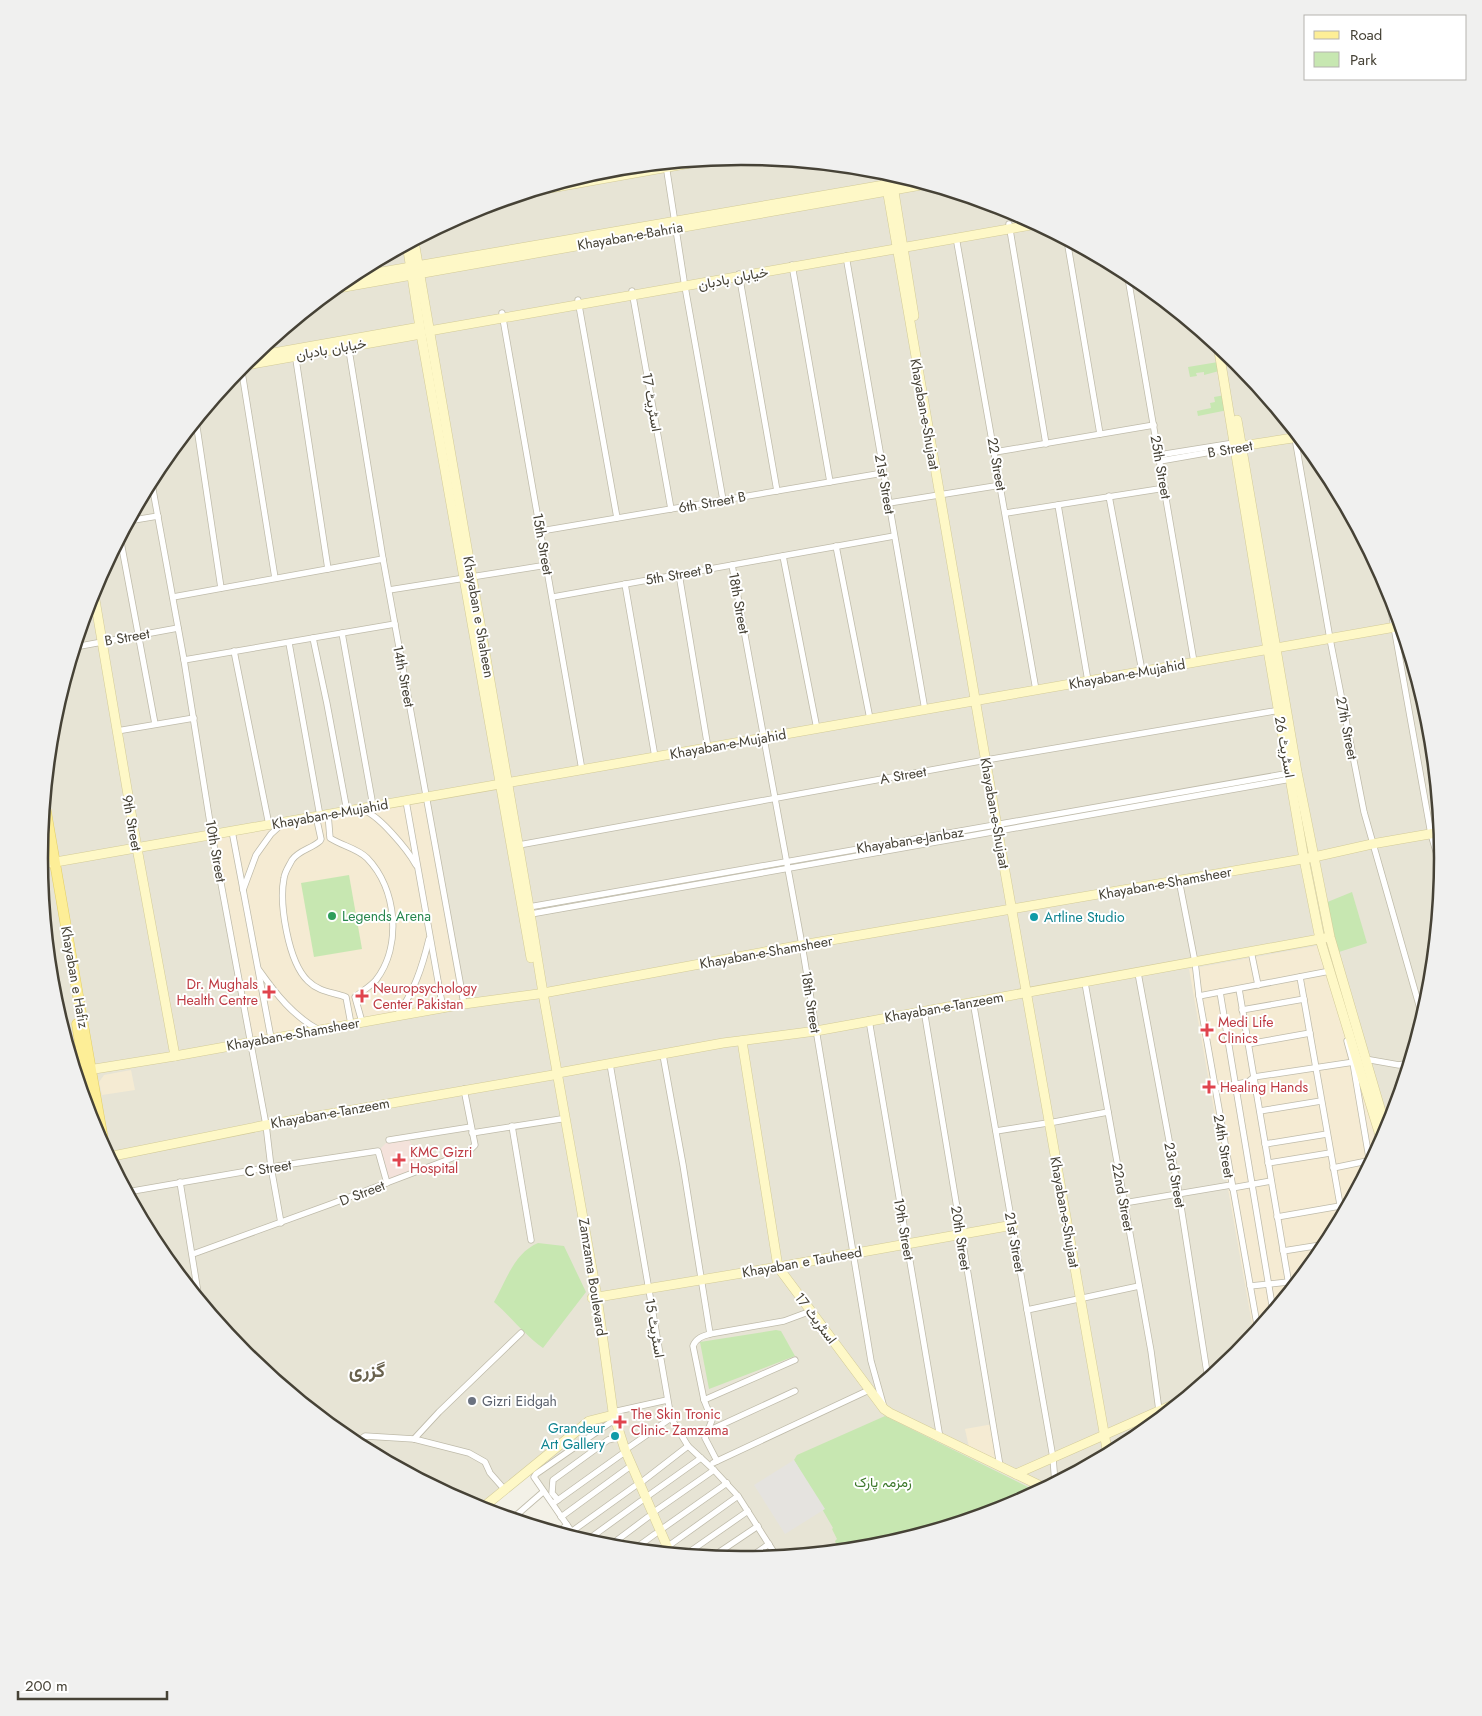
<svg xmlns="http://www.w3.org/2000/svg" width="1482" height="1716" font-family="Jost,Vazirmatn,sans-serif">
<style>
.residential{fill:#e7e4d5}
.commercial{fill:#f5ebd3}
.medical{fill:#f4e2db}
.green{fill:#c7e7b1}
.parking{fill:#e5e3df}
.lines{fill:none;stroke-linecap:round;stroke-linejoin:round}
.street-casing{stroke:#bfbbaa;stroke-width:7}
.secondary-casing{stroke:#d3cb98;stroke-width:10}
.primary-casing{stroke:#e2cf67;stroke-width:11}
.street{stroke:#fff;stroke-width:5.5}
.secondary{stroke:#fef8c7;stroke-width:9}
.primary{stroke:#fdee97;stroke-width:10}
.leisure-dot{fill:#2e9e5b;stroke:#fff;stroke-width:2}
.culture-dot{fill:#0f9aa8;stroke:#fff;stroke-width:2}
.health-dot{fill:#e0444e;stroke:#fff;stroke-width:2}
.worship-dot{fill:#6b7280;stroke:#fff;stroke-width:2}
.labels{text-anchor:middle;stroke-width:4;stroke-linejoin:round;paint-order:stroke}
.street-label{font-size:14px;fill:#464236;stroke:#fff}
.leisure-label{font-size:14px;fill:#27864d;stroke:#fff;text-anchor:start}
.culture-label{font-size:14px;fill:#0d838f;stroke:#fff;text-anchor:start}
.health-label{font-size:14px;fill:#be3a42;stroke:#fff;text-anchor:start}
.worship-label{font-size:14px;fill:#5b616d;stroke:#fff;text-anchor:start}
.park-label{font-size:14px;fill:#3c782a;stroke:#fff}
.district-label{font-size:19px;font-weight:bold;fill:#69624e;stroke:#fff}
.rim{fill:none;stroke:#464236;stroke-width:2.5}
</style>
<rect width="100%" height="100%" fill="#f3f1e7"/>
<path class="residential" d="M741,156L878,169L1010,209L1131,274L1238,362L1325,468L1390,590L1430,721L1443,858L1430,995L1390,1127L1325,1248L1237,1355L1131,1442L1009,1507L878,1547L741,1560L604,1547L576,1538L528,1472L483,1510L472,1507L351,1442L244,1354L157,1248L92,1126L52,995L39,858L52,721L92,589L157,468L245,361L351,274L473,209L604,169Z"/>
<g class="commercial">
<path d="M427,797L464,1004L251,1042L212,835Z"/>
<path d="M1321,945L1381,1143L1325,1248L1254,1335L1189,969Z"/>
<path d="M131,1070L135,1090L102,1095L99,1082L104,1075Z"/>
<path d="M993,1424L1000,1466L970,1452L965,1429Z"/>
</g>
<path class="medical" d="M408,1137L422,1169L387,1183L378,1151L389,1140Z"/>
<g class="green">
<path d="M1218,362L1219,371L1204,375V372L1196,373L1197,376L1190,377L1188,367Z"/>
<path d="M1225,395L1228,410L1198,416L1197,411L1211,408L1210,403L1215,402L1214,397Z"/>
<path d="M349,875L362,949L314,957L301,883Z"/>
<path d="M1352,892L1367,943L1339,952L1333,935L1325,903Z"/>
<path d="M538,1243L564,1246L586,1292L543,1348C525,1335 511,1317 494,1302C506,1281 514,1253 538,1243Z"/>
<path d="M776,1330L781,1331L795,1356L709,1389L700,1342Z"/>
<path d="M885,1416L1038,1492L1009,1507L878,1547L839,1551L835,1541L837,1539L832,1529L833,1528L794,1460L797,1455Z"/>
</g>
<path class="parking" d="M794,1460L825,1509L785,1534L754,1485Z"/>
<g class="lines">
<g class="street-casing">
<g id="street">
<path d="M666,165L684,281L723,500"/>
<path d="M1009,224L1046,444"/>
<path d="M956,237L1036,690"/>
<path d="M1067,240L1100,434"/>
<path d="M846,256L925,710"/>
<path d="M792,265L830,482"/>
<path d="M1127,272L1194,662"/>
<path d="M739,274L777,491"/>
<path d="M632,291L671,509"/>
<path d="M578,300L617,518"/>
<path d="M502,313L582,770"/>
<path d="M348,344L383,559L464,1004"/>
<path d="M295,353L328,569"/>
<path d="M241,366L275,578"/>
<path d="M196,421L221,588"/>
<path d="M1294,432L1330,639L1364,812L1423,1019"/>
<path d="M995,452L1154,425"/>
<path d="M1159,455L1234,443"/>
<path d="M1160,461L1234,448"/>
<path d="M151,479L184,660L212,835L266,1125L271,1167L281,1223"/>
<path d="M1109,496L1142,671"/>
<path d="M889,503L1001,485"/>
<path d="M1058,505L1088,681"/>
<path d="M1006,513L1165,488"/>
<path d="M128,521L158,516"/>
<path d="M541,531L883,473"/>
<path d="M120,537L155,724"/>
<path d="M836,546L870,719"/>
<path d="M783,556L817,729"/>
<path d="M732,565L802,945L871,1361L883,1404"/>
<path d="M679,574L708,748"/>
<path d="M1386,582L1431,834L1442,872"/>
<path d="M625,584L655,757"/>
<path d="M389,590L547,565"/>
<path d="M173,597L383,559"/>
<path d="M553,597L894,536"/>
<path d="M342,633L373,806"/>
<path d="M313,638L327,704L347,811"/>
<path d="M289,643L320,816"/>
<path d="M75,647L178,628"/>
<path d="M234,651L269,825"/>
<path d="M184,660L395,624"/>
<path d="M117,731L194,718"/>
<path d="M406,801L443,1009"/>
<path d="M360,810C376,810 409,852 416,865"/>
<path d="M328,814L330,838C342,846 357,848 367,858C397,889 402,946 376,980C370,987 362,991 355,997L362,1022"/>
<path d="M316,816L321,839L320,841C311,849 299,850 292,860C289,866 285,871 284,878C279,903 288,962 308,981C319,992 332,992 346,997L351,1024"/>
<path d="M232,831L271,1038"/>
<path d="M519,845L986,760L1280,710"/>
<path d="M1179,880L1195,962L1199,996L1258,1330"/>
<path d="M243,890L256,855L271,834L282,824"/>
<path d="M529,907C783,861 1036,819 1290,773"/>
<path d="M531,914L1291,779"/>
<path d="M1251,951L1258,985"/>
<path d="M259,970C276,994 293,1016 319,1030"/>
<path d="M1138,973L1179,1194L1208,1379"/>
<path d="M1300,977L1342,1216"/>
<path d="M1085,983L1151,1351L1160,1418"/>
<path d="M1239,989L1290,1291"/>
<path d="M1220,992L1273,1311"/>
<path d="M1199,996L1330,971"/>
<path d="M973,1001L1053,1458L1055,1483"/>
<path d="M924,1010L1000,1466"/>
<path d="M1242,1010L1304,999"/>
<path d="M396,1017C414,992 422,968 429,939"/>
<path d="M869,1020L940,1438"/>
<path d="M1347,1041L1353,1063L1370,1164"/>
<path d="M1248,1044L1310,1033"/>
<path d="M663,1055L683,1165L710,1334"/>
<path d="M1365,1059L1399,1065L1409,1063"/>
<path d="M610,1064L671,1418L688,1446L714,1470L738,1496L777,1557"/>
<path d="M1215,1088L1248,1082L1254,1077L1354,1062"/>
<path d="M1260,1111L1321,1101"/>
<path d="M512,1126L531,1240"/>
<path d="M996,1131L1054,1122L1108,1112"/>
<path d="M472,1133L561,1119"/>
<path d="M389,1140L471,1127"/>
<path d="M1265,1144L1327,1134"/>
<path d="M1268,1163L1330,1153"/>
<path d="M1333,1168L1372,1160"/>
<path d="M180,1182L199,1299"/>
<path d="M1232,1188L1271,1181"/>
<path d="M127,1192L271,1167L378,1151L387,1183"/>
<path d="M1124,1203L1231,1185"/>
<path d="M1277,1217L1340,1206"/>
<path d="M1283,1251L1327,1244"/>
<path d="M193,1254L331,1204L468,1152L475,1145L464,1089"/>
<path d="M1250,1286L1288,1282"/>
<path d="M1027,1310L1139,1286"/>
<path d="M704,1400L795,1360"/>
<path d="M613,1412L667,1400"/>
<path d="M708,1431L795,1391"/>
<path d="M414,1439L439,1412L521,1333"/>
<path d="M354,1444L365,1436L414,1439L469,1453L485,1462L490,1473L505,1490"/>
<path d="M625,1450L671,1418"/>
<path d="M717,1461L705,1438L712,1420L704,1400L693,1346C696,1338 703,1336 710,1334L784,1321L811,1311"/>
<path d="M713,1463L869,1390"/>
<path d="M639,1484L688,1446"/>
<path d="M645,1498L701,1458"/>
<path d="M558,1500L552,1493L553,1480L608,1440L616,1438"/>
<path d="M555,1502L622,1454"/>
<path d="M651,1514L714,1470"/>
<path d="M561,1517L628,1468"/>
<path d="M512,1519L543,1492"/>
<path d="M659,1531L727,1483"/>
<path d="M571,1532L635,1486"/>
<path d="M557,1533L567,1525"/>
<path d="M576,1538L534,1477L536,1474L611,1422"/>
<path d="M586,1541L641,1501"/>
<path d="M608,1547L648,1517"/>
<path d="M667,1547L738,1496"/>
<path d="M633,1550L655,1534"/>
<path d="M661,1552L663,1551"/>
<path d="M685,1555L748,1511"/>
<path d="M712,1557L758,1526"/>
<path d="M746,1560L769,1544"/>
</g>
</g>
<g class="secondary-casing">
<g id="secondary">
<path d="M884,171L998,832L1108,1455"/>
<path d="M891,173L914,316"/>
<path d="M534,191L713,159"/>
<path d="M414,241L529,907L543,993L597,1297L613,1412L625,1450L670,1553"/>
<path d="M407,244L421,334L531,958"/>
<path d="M347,278L913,180"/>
<path d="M333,289L927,184"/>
<path d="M429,331L1037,224"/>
<path d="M1218,345L1268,650L1304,859L1320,939L1382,1142"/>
<path d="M250,357L420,327"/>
<path d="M241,366L421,334"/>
<path d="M1237,420L1297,772L1330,937L1387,1132"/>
<path d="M1235,447L1299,437"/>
<path d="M93,588L137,848L175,1056"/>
<path d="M50,863L1401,626"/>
<path d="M742,1041L778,1267L884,1409L890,1413L1045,1488"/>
<path d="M76,1072L175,1056L464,1004L538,994L802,945L1314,857L1372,844L1441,832"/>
<path d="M558,1073L723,1043L816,1031L1325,938"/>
<path d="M108,1157L266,1125L553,1075"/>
<path d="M592,1298L778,1267L1013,1225"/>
<path d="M1016,1474L1179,1402"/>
<path d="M481,1509L589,1421L609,1416"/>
</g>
</g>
<g class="primary-casing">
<g id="primary">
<path d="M44,800L105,1151"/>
<path d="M77,1024L94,1130"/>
</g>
</g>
<use href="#street" class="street"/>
<use href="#secondary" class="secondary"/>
<use href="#primary" class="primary"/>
</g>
<circle class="leisure-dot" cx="332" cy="916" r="5"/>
<g class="culture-dot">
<circle cx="1034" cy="917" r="5"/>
<circle cx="615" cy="1436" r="5"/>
</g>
<g class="health-dot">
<path d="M266.5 984.5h5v5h5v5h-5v5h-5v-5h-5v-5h5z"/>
<path d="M359.5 988.5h5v5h5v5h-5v5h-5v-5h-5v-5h5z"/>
<path d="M1204.5 1022.5h5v5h5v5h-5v5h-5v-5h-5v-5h5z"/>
<path d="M1206.5 1079.5h5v5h5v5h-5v5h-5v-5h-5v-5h5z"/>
<path d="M396.5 1152.5h5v5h5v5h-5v5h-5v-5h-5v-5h5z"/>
<path d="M617.5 1414.5h5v5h5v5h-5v5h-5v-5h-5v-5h5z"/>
</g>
<circle class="worship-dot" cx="472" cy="1401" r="5"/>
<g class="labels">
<g class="street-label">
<text transform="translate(630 236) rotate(-10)" y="5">Khayaban-e-Bahria</text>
<text transform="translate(733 278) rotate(-11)" y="5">خیابان بادبان</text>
<text transform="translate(331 349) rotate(-10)" y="5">خیابان بادبان</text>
<text transform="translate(652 402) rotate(80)" y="5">اسٹریٹ 17</text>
<text transform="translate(925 414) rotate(80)" y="5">Khayaban-e-Shujaat</text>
<text transform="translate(1230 449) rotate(-10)" y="5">B Street</text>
<text transform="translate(997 464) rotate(80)" y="5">22 Street</text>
<text transform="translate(1161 467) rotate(80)" y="5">25th Street</text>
<text transform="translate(885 484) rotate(80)" y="5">21st Street</text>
<text transform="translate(712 502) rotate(-10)" y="5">6th Street B</text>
<text transform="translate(543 544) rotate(80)" y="5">15th Street</text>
<text transform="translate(679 574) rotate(-10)" y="5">5th Street B</text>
<text transform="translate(739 603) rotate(80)" y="5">18th Street</text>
<text transform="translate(479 617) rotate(80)" y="5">Khayaban e Shaheen</text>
<text transform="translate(127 637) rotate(-10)" y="5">B Street</text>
<text transform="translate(1127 674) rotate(-10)" y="5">Khayaban-e-Mujahid</text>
<text transform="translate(404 676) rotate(79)" y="5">14th Street</text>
<text transform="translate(1347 728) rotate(79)" y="5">27th Street</text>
<text transform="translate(728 744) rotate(-10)" y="5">Khayaban-e-Mujahid</text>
<text transform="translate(1285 747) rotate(80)" y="5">اسٹریٹ 26</text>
<text transform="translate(903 775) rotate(-10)" y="5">A Street</text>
<text transform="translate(995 813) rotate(80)" y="5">Khayaban-e-Shujaat</text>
<text transform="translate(330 814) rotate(-10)" y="5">Khayaban-e-Mujahid</text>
<text transform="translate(132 823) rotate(80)" y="5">9th Street</text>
<text transform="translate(910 840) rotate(-9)" y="5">Khayaban-e-Janbaz</text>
<text transform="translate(216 851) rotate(80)" y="5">10th Street</text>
<text transform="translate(1165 883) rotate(-10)" y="5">Khayaban-e-Shamsheer</text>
<text transform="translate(766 952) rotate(-10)" y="5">Khayaban-e-Shamsheer</text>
<text transform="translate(75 977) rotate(80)" y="5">Khayaban e Hafiz</text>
<text transform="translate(811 1002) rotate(81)" y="5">18th Street</text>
<text transform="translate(944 1007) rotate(-10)" y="5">Khayaban-e-Tanzeem</text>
<text transform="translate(293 1034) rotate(-10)" y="5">Khayaban-e-Shamsheer</text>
<text transform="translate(330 1113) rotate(-10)" y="5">Khayaban-e-Tanzeem</text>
<text transform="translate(1224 1146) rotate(80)" y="5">24th Street</text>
<text transform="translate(268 1168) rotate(-9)" y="5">C Street</text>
<text transform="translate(1175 1175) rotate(80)" y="5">23rd Street</text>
<text transform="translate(362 1193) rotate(-21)" y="5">D Street</text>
<text transform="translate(1123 1197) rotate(80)" y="5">22nd Street</text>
<text transform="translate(1065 1212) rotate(80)" y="5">Khayaban-e-Shujaat</text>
<text transform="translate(904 1229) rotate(80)" y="5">19th Street</text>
<text transform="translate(961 1238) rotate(81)" y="5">20th Street</text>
<text transform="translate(1015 1242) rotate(80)" y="5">21st Street</text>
<text transform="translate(802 1262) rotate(-10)" y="5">Khayaban e Tauheed</text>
<text transform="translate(593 1277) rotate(81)" y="5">Zamzama Boulevard</text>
<text transform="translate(816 1318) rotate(53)" y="5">اسٹریٹ 17</text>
<text transform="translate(655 1328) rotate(80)" y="5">اسٹریٹ 15</text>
</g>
<g class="leisure-label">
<text x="342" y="921">Legends Arena</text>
</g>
<g class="culture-label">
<text x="1044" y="922">Artline Studio</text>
<text x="605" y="1433" text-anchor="end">Grandeur<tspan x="605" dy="16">Art Gallery</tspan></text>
</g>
<g class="health-label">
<text x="258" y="989" text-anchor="end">Dr. Mughals<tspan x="258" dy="16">Health Centre</tspan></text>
<text x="373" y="993">Neuropsychology<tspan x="373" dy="16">Center Pakistan</tspan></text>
<text x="1218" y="1027">Medi Life<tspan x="1218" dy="16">Clinics</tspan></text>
<text x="1220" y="1092">Healing Hands</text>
<text x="410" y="1157">KMC Gizri<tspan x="410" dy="16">Hospital</tspan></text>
<text x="631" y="1419">The Skin Tronic<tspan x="631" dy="16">Clinic- Zamzama</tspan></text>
</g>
<g class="worship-label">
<text x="482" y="1406">Gizri Eidgah</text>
</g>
<g class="park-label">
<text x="883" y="1487">زمزمہ پارک</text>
</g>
<g class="district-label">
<text x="367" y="1377">گزری</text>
</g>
</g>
<path d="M0 0H1482V1716H0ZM48 858a693 693 0 1 1 1386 0a693 693 0 1 1-1386 0Z" fill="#f0f0ef" fill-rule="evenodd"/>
<path class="rim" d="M48 858a693 693 0 1 1 1386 0a693 693 0 1 1-1386 0Z"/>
<rect x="1304" y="15" width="162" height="65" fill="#ffffff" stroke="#b5b3af"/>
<rect x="1314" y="31" width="25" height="8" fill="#fdee97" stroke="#b5b3af"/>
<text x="1350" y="40" font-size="15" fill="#464236">Road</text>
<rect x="1314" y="52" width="25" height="15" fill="#c7e7b1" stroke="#b5b3af"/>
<text x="1350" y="65" font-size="15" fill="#464236">Park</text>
<path d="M18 1691v8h149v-8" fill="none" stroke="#464236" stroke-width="2.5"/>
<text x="25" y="1691" font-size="15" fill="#464236" stroke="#ffffff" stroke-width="4" paint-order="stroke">200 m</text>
</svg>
